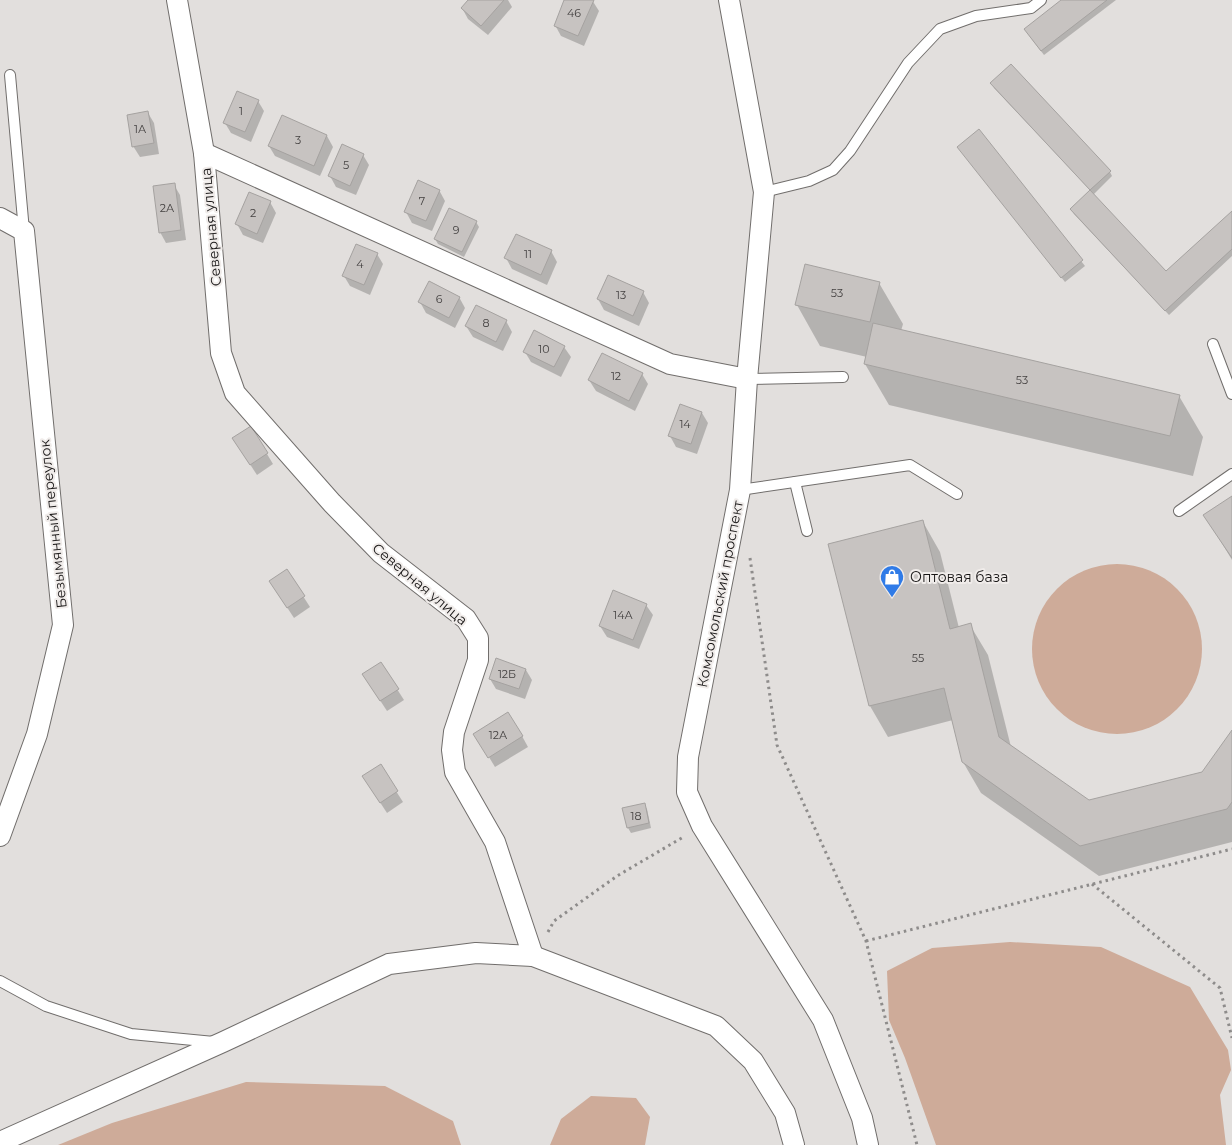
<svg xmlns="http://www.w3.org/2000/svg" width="1232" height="1145" font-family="Montserrat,sans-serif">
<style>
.green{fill:#ceab99}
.shadow{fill:#0003}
.building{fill:#c7c3c1;stroke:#a5a2a0}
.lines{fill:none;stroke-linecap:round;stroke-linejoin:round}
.lane-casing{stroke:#716e6c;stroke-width:12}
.street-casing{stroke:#716e6c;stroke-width:22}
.path{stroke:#8e8c8b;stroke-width:3;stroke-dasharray:2.5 4;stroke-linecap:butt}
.lane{stroke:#fff;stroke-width:10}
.street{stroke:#fff;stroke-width:20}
.labels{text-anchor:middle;stroke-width:4;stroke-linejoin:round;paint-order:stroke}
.number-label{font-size:11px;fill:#444141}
.street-label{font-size:14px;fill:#181616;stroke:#f0ecea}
.poi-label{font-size:14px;fill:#181616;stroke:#f0ecea;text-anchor:start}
</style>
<rect width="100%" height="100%" fill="#e2dfdd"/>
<g class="green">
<circle cx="1117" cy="649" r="85"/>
<path d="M1010,942L1101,947L1190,987L1228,1050L1231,1070L1220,1095L1226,1145H936L905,1058L889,1020L887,971L932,948Z"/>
<path d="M246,1082L385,1086L453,1121L461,1145H58L112,1123Z"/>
<path d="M591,1096L636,1098L650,1117L645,1145H550L561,1119Z"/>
</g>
<g class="shadow">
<path d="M469,0H508L512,7L488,35L468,19L462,8Z"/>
<path d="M566,0H592L599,11L584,46L561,36L555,25Z"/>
<path d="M1064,0H1116L1044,55L1028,34Z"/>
<path d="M992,83L1110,172L1112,176L1093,195L1166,273L1232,212V256L1169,315L1074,214L1071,209L1091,191L994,88Z"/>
<path d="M258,101L264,111L251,142L231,133L225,123Z"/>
<path d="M148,113L154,123L159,154L140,157L133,146Z"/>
<path d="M282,116L327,136L333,147L320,176L275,156L269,146Z"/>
<path d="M979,131L1085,266L1065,282L962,152Z"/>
<path d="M363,155L369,165L356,195L336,187L330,176Z"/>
<path d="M174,185L180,195L186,240L166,243L160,232Z"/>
<path d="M439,190L445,201L432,231L412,223L406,212Z"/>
<path d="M270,202L276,213L263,243L243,235L237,224Z"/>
<path d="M476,222L479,227L464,257L438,244L435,239Z"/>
<path d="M551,251L557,262L547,285L512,269L506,258Z"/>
<path d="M377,254L383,264L370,295L350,286L344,276Z"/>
<path d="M879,283L903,324L901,331L1179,396L1203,437L1193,476L889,405L865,364L867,357L820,346L797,305Z"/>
<path d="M643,292L649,303L639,326L604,310L598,299Z"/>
<path d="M459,297L465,308L455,328L426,313L420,302Z"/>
<path d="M506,321L512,332L503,351L473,337L466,326Z"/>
<path d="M564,347L571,357L561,377L531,362L525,352Z"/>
<path d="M642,374L648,384L635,411L596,391L589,380Z"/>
<path d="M702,413L708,423L697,454L676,447L670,436Z"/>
<path d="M240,449L267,454L273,464L257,475Z"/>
<path d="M1232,497V560L1205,515Z"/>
<path d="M923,522L940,552L959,628L970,625L988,655L1011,747L1088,802L1203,773L1232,732V842L1099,876L981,793L963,762L953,720L888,737L870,706L830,545Z"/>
<path d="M287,571L310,607L294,618L277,592Z"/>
<path d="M646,605L653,615L639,649L607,637L600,626Z"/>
<path d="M381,664L404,700L387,711L370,685Z"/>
<path d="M526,670L532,680L525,699L496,689L490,679Z"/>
<path d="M475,734L522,736L528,747L495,767Z"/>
<path d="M380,766L403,802L387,813L370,787Z"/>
<path d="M644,804L647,809L651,828L631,833L628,828Z"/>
</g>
<g class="building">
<path d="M468,0H504L481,26L461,8Z"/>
<path d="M564,0H594L578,36L554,26Z"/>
<path d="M1061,0H1107L1041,51L1024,29Z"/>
<path d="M1011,64L1111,171L1090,190L990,83Z"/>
<path d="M237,91L259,100L245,132L223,123Z"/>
<path d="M148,111L154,143L132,147L127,115Z"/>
<path d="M282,115L327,135L314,166L268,146Z"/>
<path d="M979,129L1083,260L1061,278L957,147Z"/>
<path d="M342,144L364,154L350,186L328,176Z"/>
<path d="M418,180L440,190L426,221L404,212Z"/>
<path d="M175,183L181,230L159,233L153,186Z"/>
<path d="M1090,190L1166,271L1232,211V249L1165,311L1070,209Z"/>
<path d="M249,192L271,201L257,234L235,224Z"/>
<path d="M449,208L477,221L462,252L434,239Z"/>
<path d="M516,234L552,250L541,275L504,258Z"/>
<path d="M356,244L378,253L364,285L342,276Z"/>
<path d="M805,264L880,282L870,322L795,305Z"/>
<path d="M608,275L644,291L633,316L597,299Z"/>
<path d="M429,281L460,297L449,318L418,302Z"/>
<path d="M476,305L507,320L496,342L465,326Z"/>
<path d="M873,323L1180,395L1170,436L864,364Z"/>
<path d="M534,330L565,346L554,367L523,352Z"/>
<path d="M602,353L643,373L629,401L588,380Z"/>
<path d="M680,404L702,412L691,444L668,436Z"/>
<path d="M251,426L268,453L250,465L232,438Z"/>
<path d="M1232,496V558L1203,515Z"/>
<path d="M923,520L950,629L971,623L999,737L1089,800L1202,772L1232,730V802L1227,809L1080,846L962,762L944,688L869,706L828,544Z"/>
<path d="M287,569L305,596L287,608L269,581Z"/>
<path d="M613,590L647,604L633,640L599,626Z"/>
<path d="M496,658L526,669L519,689L489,679Z"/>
<path d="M381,662L399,689L380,701L362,674Z"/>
<path d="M508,712L523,736L488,758L473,734Z"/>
<path d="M381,764L398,791L380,803L362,776Z"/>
<path d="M645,803L649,823L627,828L622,808Z"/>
</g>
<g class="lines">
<g class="lane-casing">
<g id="lane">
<path d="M10,75L24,231"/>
<path d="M764,192L809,181L833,170L850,151L908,63L940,29L976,16L1031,8L1041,0"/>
<path d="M1213,344L1232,394"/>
<path d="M747,379L843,377"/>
<path d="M795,482L807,531"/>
<path d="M740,490L910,465L957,494"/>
<path d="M1179,511L1232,474"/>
<path d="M0,981L46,1006L131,1034L214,1042"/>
</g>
</g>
<g class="street-casing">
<g id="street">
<path d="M177,0L204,153L221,353L235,393L332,503L381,553L466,619L478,638V660L454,732L452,750L455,772L495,842L533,956"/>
<path d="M729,0L764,192L747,379L740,490L688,757L687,792L702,826L823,1020L862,1118L868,1145"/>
<path d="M204,153L670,364L747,379"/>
<path d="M0,218L24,231L63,625L37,734L0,836"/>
<path d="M0,1142L223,1042L389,964L476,953L533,956L716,1026L753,1061L785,1113L794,1145"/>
</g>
</g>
<g class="path">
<path d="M750,558L777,745L866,941L917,1145"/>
<path d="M1092,884L1220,988L1232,1038"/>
<path d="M548,932L554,921L617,876L685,836"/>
<path d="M866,941L1232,849"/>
</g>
<use href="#lane" class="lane"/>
<use href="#street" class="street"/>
</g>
<defs>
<g id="shop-pin" transform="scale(1.25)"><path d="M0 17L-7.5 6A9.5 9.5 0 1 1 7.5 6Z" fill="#307be7" stroke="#f0ecea"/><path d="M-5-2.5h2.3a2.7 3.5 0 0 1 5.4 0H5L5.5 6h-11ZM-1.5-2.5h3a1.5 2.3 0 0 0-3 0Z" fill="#fff"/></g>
</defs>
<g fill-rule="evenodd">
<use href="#shop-pin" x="892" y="577"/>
</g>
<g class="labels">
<g class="number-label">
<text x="574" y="17">46</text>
<text x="241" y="115">1</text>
<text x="140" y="133">1А</text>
<text x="298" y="144">3</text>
<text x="346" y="169">5</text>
<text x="422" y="205">7</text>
<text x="167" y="212">2А</text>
<text x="253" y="217">2</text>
<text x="456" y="234">9</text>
<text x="528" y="258">11</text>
<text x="360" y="268">4</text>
<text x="837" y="297">53</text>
<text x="621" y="299">13</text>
<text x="439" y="303">6</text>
<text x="486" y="327">8</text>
<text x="544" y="353">10</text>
<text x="616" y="380">12</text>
<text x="1022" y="384">53</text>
<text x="685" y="428">14</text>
<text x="623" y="619">14А</text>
<text x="918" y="662">55</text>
<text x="507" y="678">12Б</text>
<text x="498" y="739">12А</text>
<text x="636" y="820">18</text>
</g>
<g class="street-label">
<text transform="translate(211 227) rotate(-95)" y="5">Северная улица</text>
<text transform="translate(53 524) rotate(-96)" y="5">Безымянный переулок</text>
<text transform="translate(420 584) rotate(40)" y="5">Северная улица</text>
<text transform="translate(720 594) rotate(-79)" y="5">Комсомольский проспект</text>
</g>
<g class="poi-label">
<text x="910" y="582">Оптовая база</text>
</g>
</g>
</svg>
